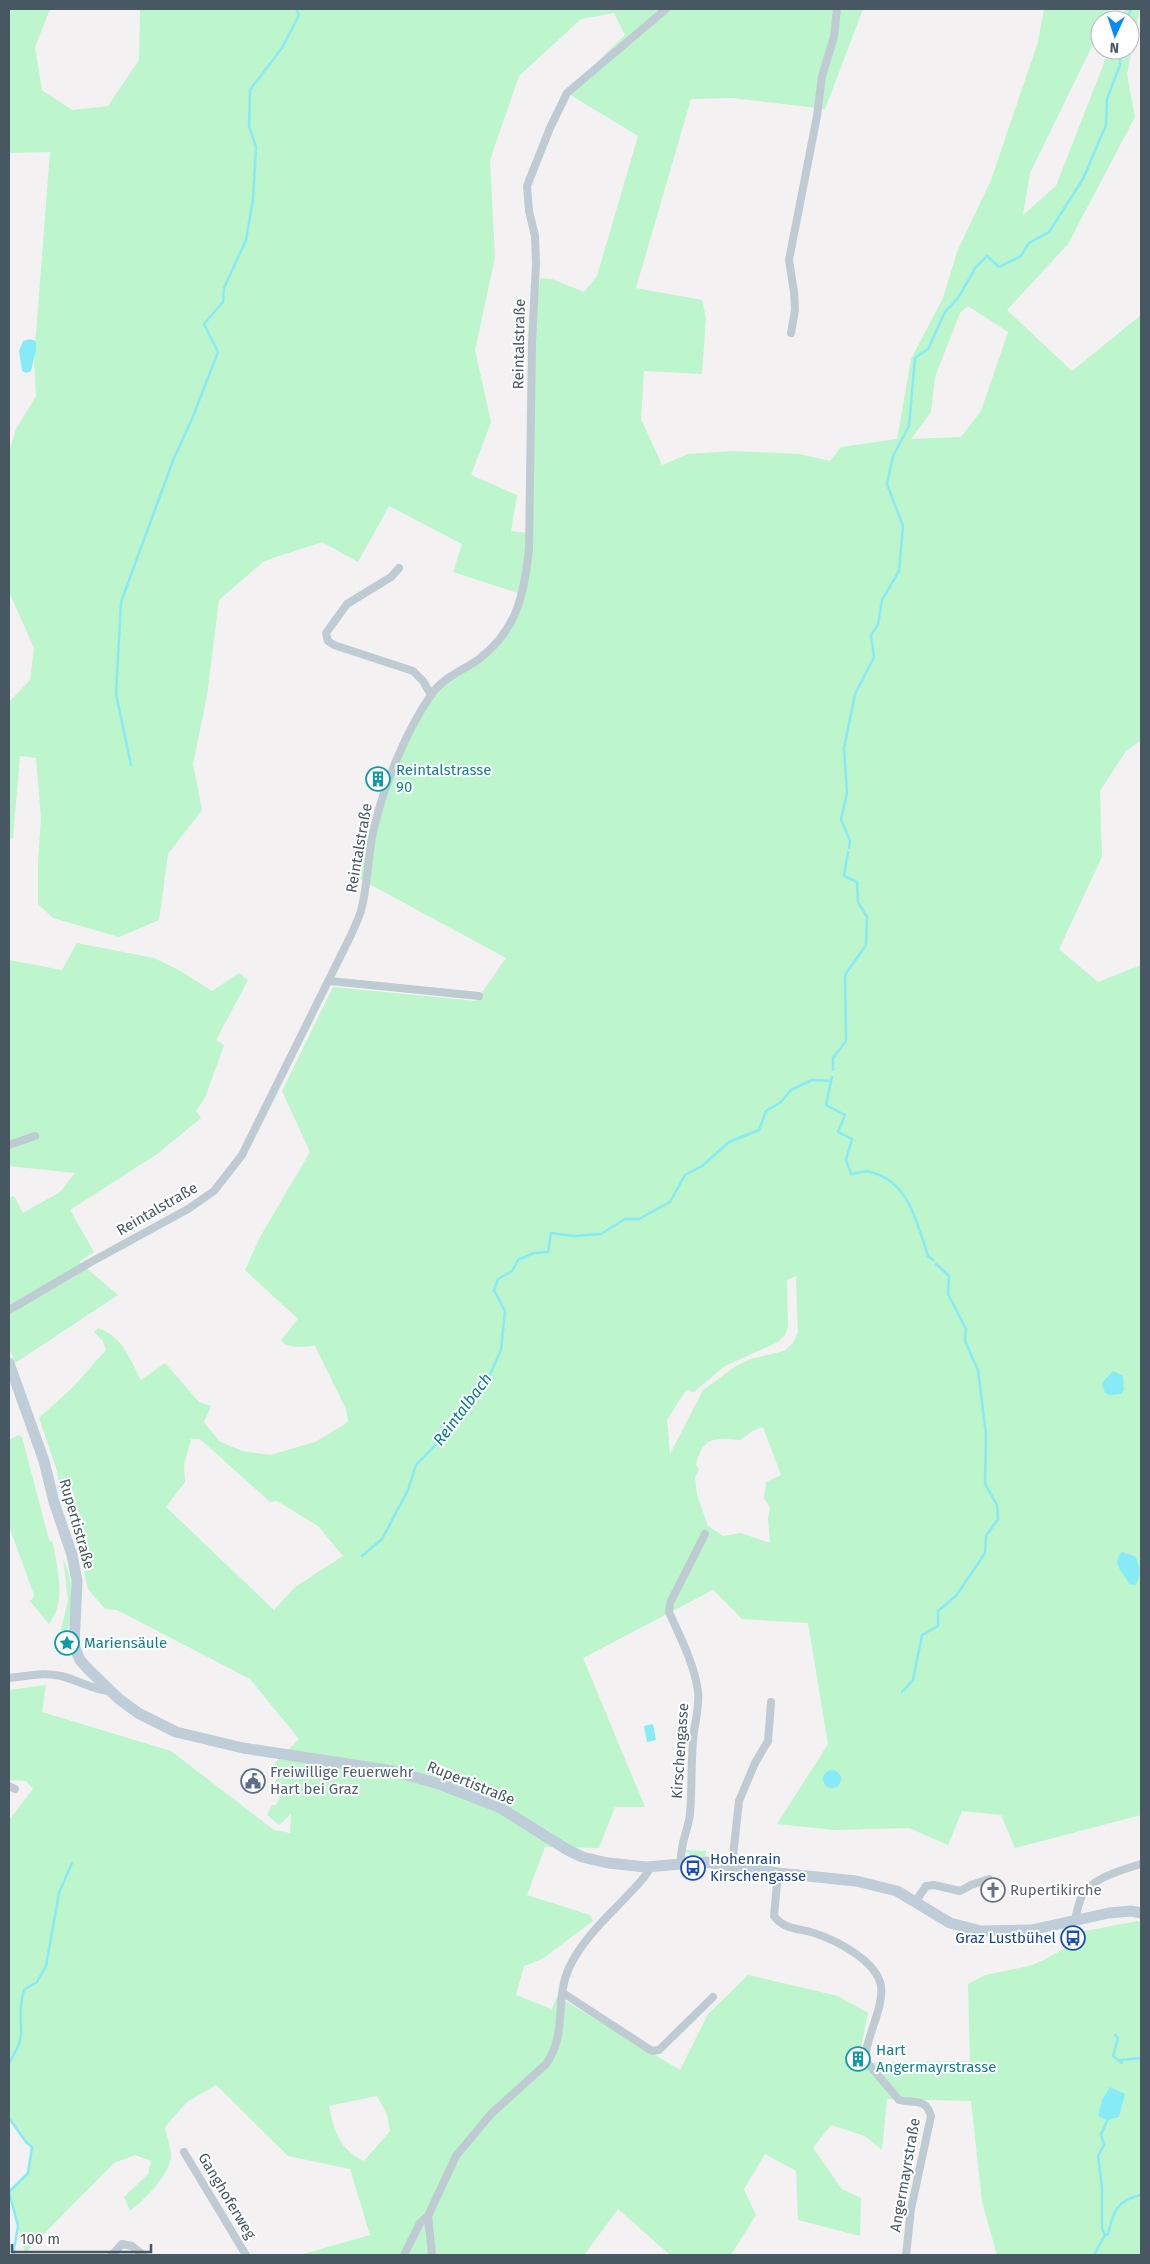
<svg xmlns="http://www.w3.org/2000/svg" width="1150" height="2264" font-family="'Fira Sans',sans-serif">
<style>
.green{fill:#bdf5cc;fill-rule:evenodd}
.water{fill:#86ebf6}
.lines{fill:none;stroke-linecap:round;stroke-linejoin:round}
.stream{stroke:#86ebf6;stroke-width:2.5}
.minor{stroke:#becbd2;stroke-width:8}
.secondary{stroke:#becdd7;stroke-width:11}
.labels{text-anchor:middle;stroke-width:4;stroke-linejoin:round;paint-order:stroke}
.street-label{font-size:15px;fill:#475862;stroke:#fff}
.culture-label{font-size:15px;fill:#0d838f;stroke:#fff;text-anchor:start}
.service-label{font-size:15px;fill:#4e5e75;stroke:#fff;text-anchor:start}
.transit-label{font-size:15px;fill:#164399;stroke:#fff;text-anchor:start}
.worship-label{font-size:15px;fill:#5b616d;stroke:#fff;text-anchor:start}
.water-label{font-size:16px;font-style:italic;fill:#057c89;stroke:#fff}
</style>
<rect width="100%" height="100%" fill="#f4f1f2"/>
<g class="green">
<path d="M9,9H50L35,47L42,90L72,110L108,106L139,60L140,9H863L825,109L733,98L691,99L636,288L702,300L706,318L702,374L644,371L641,419L662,465L688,454L734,451L799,454L830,461L841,447L897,439L911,359L943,298L957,252L991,180L1038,42L1044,9H1110L1105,20H1100V30L1030,173L1023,215L1056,186L1109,50H1130V20H1121L1125,9H1140L1127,74L1135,117L1068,244L1007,310L1072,371L1141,315V740L1126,751L1100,791L1102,857L1059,949L1098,982L1141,965V1815L1015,1848L1001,1815L962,1811L948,1845L909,1828L835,1830L777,1824L828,1744L808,1623L742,1619L713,1590L583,1658L645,1807H615L599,1848L545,1847L527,1895L590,1915L593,1921L542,1959L524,1966L516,1995L552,2009L557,1996L680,2070L708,2014L748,1975L838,1996L868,2013L858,2063L970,2061L968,1984L985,1975L1029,1966L1044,1960L1065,1948L1085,1931L1138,1921L1141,1923V2255H997L982,2202L971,2101L887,2099L882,2150L865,2136L831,2125L813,2148L842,2189L861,2198L860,2236L798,2220L796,2171L765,2154L744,2189L756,2215L731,2255H670L618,2209L584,2255H300L370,2235L350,2169L288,2156L216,2085L187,2102L165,2127C167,2136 170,2146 171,2155C171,2174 144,2200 130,2211L124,2197L148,2174L151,2161L135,2155L114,2163L25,2253L9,2192L28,2173L32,2147L26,2142L9,2118V1820L33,1789L26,1781L9,1780V1690L46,1685L42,1712L171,1751L274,1830L290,1833L291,1814L279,1825L267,1815L272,1805H276L280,1797L272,1791L279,1771L271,1767L299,1739L250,1679L117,1610L105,1609L88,1589L79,1548L60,1490L57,1471L39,1418L72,1388L106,1350L103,1341L94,1332L98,1328C123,1337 130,1359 141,1380L165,1363L199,1402L211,1406L204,1422L219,1441L230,1446L243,1451L270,1455L315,1442L348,1422L346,1409L315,1346C303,1346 288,1350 281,1340L298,1319L245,1270L260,1237L310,1152L282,1091L333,987L476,1001L506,958L360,879L368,835L392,770L431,695L479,659L513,619L518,593L453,572L462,544L389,506L358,562L322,542L264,561L219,600L207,696L193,764L202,810L168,854L159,920L119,937L53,918L38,904V862L41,818L36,758L20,756L13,838L9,839V702L30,680L34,648L9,592V452L16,429L36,396L34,360L50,152L9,153ZM614,13L625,35L598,61L595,69L567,93L638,136L597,276L584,292L552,279L540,278L532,343L529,533L511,531L517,495L471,475L491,422L475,350L495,257L490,160L519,76L581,19ZM968,306L1008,332L981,411L961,437L911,439L931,412L935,377L960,313ZM796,1276L798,1333L792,1344L784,1351L750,1359L736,1366L703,1390L670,1454L667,1420L686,1390L694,1392L725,1366L778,1342L785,1335L788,1327L787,1280ZM763,1427L781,1475L766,1482L764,1498L770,1507L768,1519L770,1543L741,1533L723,1536L708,1526L697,1495L695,1477L699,1470L696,1465C703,1436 713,1438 741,1440L752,1431ZM191,1439H200L270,1502L277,1501L318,1526L343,1556L295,1587L274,1610L166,1507L185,1482L184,1465ZM377,2096L387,2115L390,2131L364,2161C339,2149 334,2131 329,2106Z"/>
<path d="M77,943L154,958L179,970L212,991L239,973L248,980L216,1040L224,1045L205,1098L196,1111L201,1118L157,1154L70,1210L94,1252L79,1262L118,1295L15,1363L9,1347V1198L14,1196L23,1213L60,1192L75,1173L9,1166V960L62,970Z"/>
<path d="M18,1435L22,1437L49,1540L53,1542C57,1570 67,1601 49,1624L29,1600H32L34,1595L9,1526V1440Z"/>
<path d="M63,1559C74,1581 74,1609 67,1633L61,1630L68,1600Z"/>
<path d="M684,1850L706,1851L705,1856H691Z"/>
</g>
<g class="water">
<path d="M30,339L36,341V350L31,371L26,373L22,371L19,351L23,341Z"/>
<path d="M1113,1371L1123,1376L1124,1390L1121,1394L1110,1395L1105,1393L1102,1383Z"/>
<path d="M1122,1552L1135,1556C1140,1565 1142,1577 1135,1585L1129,1584C1124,1572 1110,1564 1122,1552Z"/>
<path d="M653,1724L656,1740L647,1742L644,1726Z"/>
<circle cx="832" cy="1779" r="9"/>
<path d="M1110,2087L1125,2094L1119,2117L1107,2120L1098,2116L1102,2100Z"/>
</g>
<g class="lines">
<g class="stream">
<path d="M1126,20L1131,9"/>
<path d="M131,765L116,694L121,602L174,458L192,419L218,352L204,324L223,302L224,288L246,240L253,199L256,147L249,126L250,90L282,48L299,15L296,9"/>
<path d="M849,848L850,841L841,819L847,793L844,748L855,694L874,657L871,635L878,625L882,600L899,571L903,526L887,484L893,456L909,426L915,358L928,349L945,312L958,298L976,267L987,256L999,267L1021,256L1029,243L1049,232L1083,179L1106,125L1107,99L1120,65V50"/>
<path d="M833,1070V1058L846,1041L845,975L866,945L867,917L858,902L857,882L844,876L848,852"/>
<path d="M831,1081L826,1105L845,1115L838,1132L852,1139L846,1160L851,1174C857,1173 865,1170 870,1172C909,1181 917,1223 928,1256L933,1260"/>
<path d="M362,1556L382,1539L408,1490L416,1465L446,1434L466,1398L488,1379L501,1350L505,1311L494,1290L498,1279L512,1271L518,1260L534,1253L548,1252L551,1233L573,1236L601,1234L625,1219H639L670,1202L685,1175L702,1166L729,1142L759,1130L766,1111L781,1102L791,1090L812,1080L831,1081L832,1077"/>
<path d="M902,1692L913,1680L922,1635L938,1626V1611L956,1596L985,1553L986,1536L998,1519L997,1505L985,1484L986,1435L978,1370L965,1341L966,1329L948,1294L949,1276L936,1264"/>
<path d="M1115,2035L1118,2038L1113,2056L1122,2063"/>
<path d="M1120,2060L1141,2058"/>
<path d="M9,2063C14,2053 21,2045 21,2033C21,2016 19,2007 24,1990L37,1982L46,1966L59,1893L72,1863"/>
<path d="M9,2118L26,2142L32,2147L28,2173L9,2192L18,2226L13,2255"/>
<path d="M1105,2235L1108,2234C1113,2212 1117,2200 1141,2195"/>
<path d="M1094,2255L1105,2235L1102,2229V2187L1098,2156L1104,2145L1101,2134L1108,2119"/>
</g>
<g class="minor">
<path d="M791,333L795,310L794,292L789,260L817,116L822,76L834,37L837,9"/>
<path d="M399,568L391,577L347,604L326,633L328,641L334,645L413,671L423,681L431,695"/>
<path d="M330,981L479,996"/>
<path d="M9,1145L35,1136"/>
<path d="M9,1310L91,1262L188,1209L214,1191L242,1155L351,935C355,926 360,916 362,907C368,881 368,853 374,828C384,785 406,731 431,695C442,678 462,671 479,659C517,630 524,595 529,549L532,343L536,263L535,236L529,211L527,186L550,128L567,93L666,9"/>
<path d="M9,1678C26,1676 44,1672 61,1676C78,1680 92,1690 110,1691"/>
<path d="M9,1786L15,1789"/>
<path d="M681,1862C680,1843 688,1831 690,1814C692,1789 691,1765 693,1740C694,1724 700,1708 698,1691C694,1663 680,1637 669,1612L670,1603L705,1534"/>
<path d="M732,1865L739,1801L755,1763L768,1741L771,1702"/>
<path d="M778,1873L774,1916C785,1930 798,1928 814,1933C836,1940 877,1961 881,1986C884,2008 866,2036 865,2060L899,2100C913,2104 926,2097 931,2116L911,2209L906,2255"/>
<path d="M916,1901L926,1886L934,1885L960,1891L971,1885L989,1879"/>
<path d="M1074,1921C1077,1914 1078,1905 1081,1898C1090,1878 1122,1870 1141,1864"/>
<path d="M563,1993L652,2051L659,2050L713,1997"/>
<path d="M184,2152L246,2255"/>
<path d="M112,2255L122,2244L132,2246L143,2255"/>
<path d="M404,2255L420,2223L428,2216"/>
<path d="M432,2255L428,2216L456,2156L491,2114L546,2064C568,2033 554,2001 569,1968C581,1941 607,1917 627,1896C636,1886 646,1878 651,1866"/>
</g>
<path class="secondary" d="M9,1363L44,1461L54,1502L72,1555L77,1581L74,1646L80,1660L88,1669L119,1699L138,1713L176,1732L243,1748L393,1771L442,1785L499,1807L566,1849L582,1857L608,1863L646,1867L705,1862L778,1873L856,1881L897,1891L950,1923L981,1931L1031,1930L1109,1913L1131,1911L1141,1913"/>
</g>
<defs>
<g id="building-ring" transform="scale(1.25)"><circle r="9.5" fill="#fff" stroke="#0f9aa8" stroke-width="1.5"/><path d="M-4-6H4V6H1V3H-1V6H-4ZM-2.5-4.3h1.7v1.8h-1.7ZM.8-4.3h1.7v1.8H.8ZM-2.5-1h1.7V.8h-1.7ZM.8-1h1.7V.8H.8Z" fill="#0f9aa8"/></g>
<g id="sight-ring" transform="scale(1.25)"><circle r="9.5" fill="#fff" stroke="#0f9aa8" stroke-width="1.5"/><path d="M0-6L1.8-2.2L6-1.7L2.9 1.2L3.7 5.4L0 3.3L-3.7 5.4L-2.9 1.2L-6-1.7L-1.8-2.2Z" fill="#0f9aa8"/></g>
<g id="civic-ring" transform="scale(1.25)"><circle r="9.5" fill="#fff" stroke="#5c6f8a" stroke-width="1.5"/><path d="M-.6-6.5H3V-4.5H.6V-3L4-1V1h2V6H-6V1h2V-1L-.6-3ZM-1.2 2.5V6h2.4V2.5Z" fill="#5c6f8a"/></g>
<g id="bus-ring" transform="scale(1.25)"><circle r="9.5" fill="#fff" stroke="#1a4fb4" stroke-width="1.5"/><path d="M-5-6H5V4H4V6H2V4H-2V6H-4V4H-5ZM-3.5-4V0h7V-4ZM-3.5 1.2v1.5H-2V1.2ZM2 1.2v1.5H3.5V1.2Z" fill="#1a4fb4"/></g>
<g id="church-ring" transform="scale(1.25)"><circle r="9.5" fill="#fff" stroke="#6b7280" stroke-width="1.5"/><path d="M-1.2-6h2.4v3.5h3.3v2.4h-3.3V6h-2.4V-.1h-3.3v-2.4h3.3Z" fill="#6b7280"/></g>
</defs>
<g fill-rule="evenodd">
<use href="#building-ring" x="378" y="779"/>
<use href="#sight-ring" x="67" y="1643"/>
<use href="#civic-ring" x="253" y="1781"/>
<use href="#bus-ring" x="693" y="1868"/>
<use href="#church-ring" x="993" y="1890"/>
<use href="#bus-ring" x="1073" y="1938"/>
<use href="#building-ring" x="858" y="2059"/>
</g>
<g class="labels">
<g class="street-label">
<text transform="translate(519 344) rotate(-89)" y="5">Reintalstraße</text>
<text transform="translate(359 848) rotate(-80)" y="5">Reintalstraße</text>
<text transform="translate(157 1209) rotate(-30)" y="5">Reintalstraße</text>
<text transform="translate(77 1524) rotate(74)" y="5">Rupertistraße</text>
<text transform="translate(680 1751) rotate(-86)" y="5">Kirschengasse</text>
<text transform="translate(471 1783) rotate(22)" y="5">Rupertistraße</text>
<text transform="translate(905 2175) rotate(-80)" y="5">Angermayrstraße</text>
<text transform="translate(227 2196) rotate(59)" y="5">Ganghoferweg</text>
</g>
<g class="culture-label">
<text x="396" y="775">Reintalstrasse<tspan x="396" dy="17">90</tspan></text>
<text x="84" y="1648">Mariensäule</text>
<text x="876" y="2055">Hart<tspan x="876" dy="17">Angermayrstrasse</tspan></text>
</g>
<g class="service-label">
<text x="270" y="1777">Freiwillige Feuerwehr<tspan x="270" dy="17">Hart bei Graz</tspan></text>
</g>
<g class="transit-label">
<text x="710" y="1864">Hohenrain<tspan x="710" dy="17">Kirschengasse</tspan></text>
<text x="1056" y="1943" text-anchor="end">Graz Lustbühel</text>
</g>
<g class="worship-label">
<text x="1010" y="1895">Rupertikirche</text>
</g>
<g class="water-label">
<text transform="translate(462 1409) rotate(-53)" y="6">Reintalbach</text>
</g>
</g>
<rect width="1150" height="2264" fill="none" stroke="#475862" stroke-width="20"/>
<g transform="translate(1115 35) rotate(183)"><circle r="24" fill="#ffffff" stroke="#b5bcc0"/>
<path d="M0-4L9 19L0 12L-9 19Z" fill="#068cfa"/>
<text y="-8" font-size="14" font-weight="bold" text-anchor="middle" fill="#475862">N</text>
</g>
<path d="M12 2244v8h139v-8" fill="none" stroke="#475862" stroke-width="2.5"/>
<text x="20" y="2244" font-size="15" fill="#475862" stroke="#ffffff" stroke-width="4" paint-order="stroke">100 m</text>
</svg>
